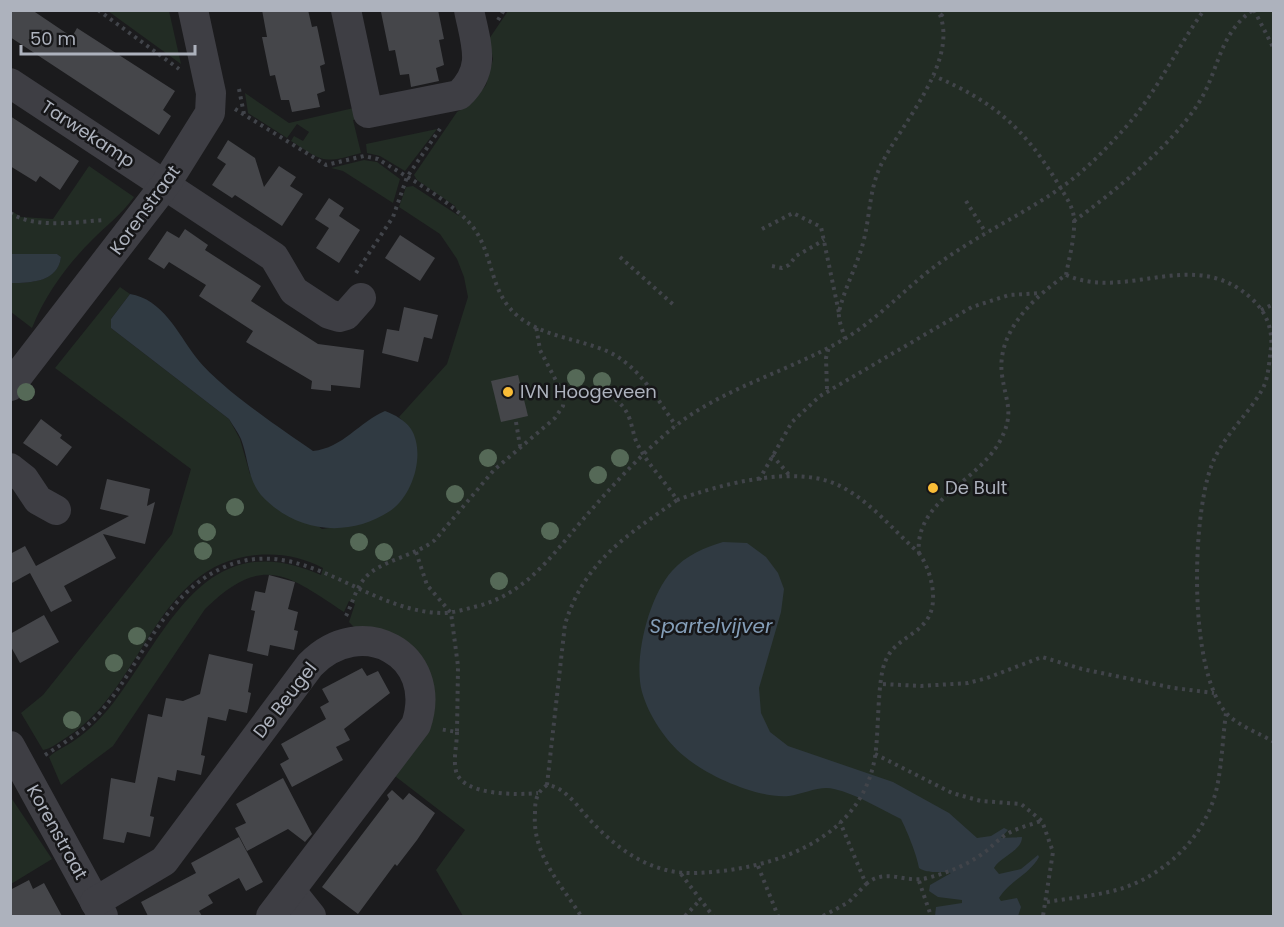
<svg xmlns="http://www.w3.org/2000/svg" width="1284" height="927" font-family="Poppins,sans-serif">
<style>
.green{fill:#222c24}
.water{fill:#303a42}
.building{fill:#45464a}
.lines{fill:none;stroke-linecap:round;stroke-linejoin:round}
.path{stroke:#41444a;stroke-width:4;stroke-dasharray:3 4.5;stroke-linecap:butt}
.minor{stroke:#3e3e44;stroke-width:30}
.tree{fill:#556957}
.poi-dot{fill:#f9bc37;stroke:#161618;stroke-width:2}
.labels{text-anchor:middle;stroke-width:5;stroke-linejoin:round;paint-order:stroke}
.street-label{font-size:18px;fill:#adb2bd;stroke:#161618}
.poi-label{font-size:18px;fill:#adb2bd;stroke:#161618;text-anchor:start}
.water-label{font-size:20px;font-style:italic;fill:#849eb8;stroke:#161618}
</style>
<rect width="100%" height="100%" fill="#1b1b1d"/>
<g class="green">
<path d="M108,11H169L181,64Z"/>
<path d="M508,11H1273V916H463L436,870L465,830L391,773L430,705L349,622L355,604L349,601L344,612C287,574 262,553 205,609L113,746L61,785L49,757C56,750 67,746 75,740C90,730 103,716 114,702C170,628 206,524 321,575L323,568C302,557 280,553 257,555C154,564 143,691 67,737C59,742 51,749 43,750L21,713L43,695L172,534L191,469L55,368L120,287L130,294L111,319V328L229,419L240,439L250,474L322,529L362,523L411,430L399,417L447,364L468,297L464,277L457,259L440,234L399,207L406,187L413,186L459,216L455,206L417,180L414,175L457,112L471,104L486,85L493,59L489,39Z"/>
<path d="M245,93L289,123L358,107L361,118L353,120L361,153C322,164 324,162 291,141L294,136L303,141L309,132L297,124L287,138L248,113Z"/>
<path d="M437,129L405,171L380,156L367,153L366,144Z"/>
<path d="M364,160L377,162L400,179L393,203L343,171L331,168Z"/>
<path d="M89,166L134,197C122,214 107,225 92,240C67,265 45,295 32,328L11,312V283C30,283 58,282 61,257L57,254H11L10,210L21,217L53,219Z"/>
<path d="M10,796L52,859L11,884H10Z"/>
</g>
<g class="water">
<path d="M11,254H57L61,257C58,282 31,283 11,283Z"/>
<path d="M130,294C162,299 178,333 195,356C217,386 281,429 313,451C343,448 359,422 385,411C395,415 405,420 411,429C426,453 413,496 390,511C347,539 295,532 261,495C248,480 248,457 241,439C238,432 233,426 229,419L111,328V319Z"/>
<path d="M723,542L747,543L766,557L778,573L784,589L781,612L759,688L761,713L770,732L788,746L893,782L949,813L977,838L991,836L1004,828L1008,830L1001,838L1022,837C1022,851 1001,856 994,868L999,874L1021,869L1038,855L1039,857C1029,875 1009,881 999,898L1001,901L1017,898L1021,907L1018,916H935L936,907L962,903V900L938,897L929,891L930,885L951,873C939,870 930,875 919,868C917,855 907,831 901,819C880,809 857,794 834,789C821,785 803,794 789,796C759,799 707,776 684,756C665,740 649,716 642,692C633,659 649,596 672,571C686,555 704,548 723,542Z"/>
</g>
<g class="building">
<path d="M10,10H32L72,37L77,28L175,91L163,110L171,116L159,135L10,37Z"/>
<path d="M262,10H308L312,27L317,26L325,64L320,66L325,91L317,94L320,107L292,112L289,100H281L275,75L270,76L262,37H267Z"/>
<path d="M392,10H438L444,39L439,40L444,65L436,68L439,81L411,87L409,74L400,75L395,50L389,51L381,12Z"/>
<path d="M10,116L79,161L60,190L40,176L36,182L10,166Z"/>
<path d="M228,140L255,158L264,187L279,166L296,177L290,186L303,194L282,226L235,195L232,198L212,185L226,164L217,158Z"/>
<path d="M329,198L344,208L339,216L360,230L339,263L316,248L329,228L315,219Z"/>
<path d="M185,229L208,245L205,250L261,286L251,301L318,344L364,350L360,388L331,385V391L311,389L312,381L246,342L253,331L199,296L206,285L169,262L164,269L148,259L167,231L179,238Z"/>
<path d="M400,235L435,258L420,281L385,258Z"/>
<path d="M404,307L438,315L432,339L424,337L418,362L382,353L387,329L399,331Z"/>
<path d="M518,375L528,416L501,422L491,381Z"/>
<path d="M41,419L62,435L60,438L72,447L57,466L23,443Z"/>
<path d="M107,479L150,489L147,506L155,502L145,544L103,534L116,558L64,586L72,601L51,612L30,573L10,584V554L25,546L36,566L129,516L100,509Z"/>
<path d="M269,575L295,582L288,609L298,612L294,630L298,631L294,650L270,645L268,656L247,651L255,611L251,610L255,591L265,593Z"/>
<path d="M44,615L59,642L20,663L10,645V634Z"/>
<path d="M209,654L253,664L248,692L251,693L247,713L229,709L226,721L208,717L201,755L205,756L201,775L177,770L175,781L158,777L150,816L154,817L150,837L127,832L124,843L103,839L111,778L135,783L148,714L162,717L166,698L183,701L200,694Z"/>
<path d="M362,668L367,676L378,671L390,693L344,729L350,740L336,747L343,760L292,787L280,764L289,759L281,744L326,719L320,707L329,702L322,689Z"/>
<path d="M283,778L312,834L305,842L288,829L247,851L235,828L246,823L236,804Z"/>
<path d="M392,790L403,800L409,793L435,813L417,840L397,866L395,864L358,914L322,887L389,799L387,795Z"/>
<path d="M239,837L263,882L246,891L239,878L208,895L213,903L199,911L202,916H148L141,902L196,873L191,863Z"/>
<path d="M29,880L33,889L44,883L62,916H10V890Z"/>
</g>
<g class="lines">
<g class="path">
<path d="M98,10L179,69"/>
<path d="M1254,10L1274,49"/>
<path d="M941,16L946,10"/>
<path d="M498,20L504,10"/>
<path d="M239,89L244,114"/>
<path d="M235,109L326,165L364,156L378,159C405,176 461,206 477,233C494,261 491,295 519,317C544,337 580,339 609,352C640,367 657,399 676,426"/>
<path d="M966,201L986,233"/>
<path d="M10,213C36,229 75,222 104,220"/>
<path d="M1074,221C1115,191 1171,146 1198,104C1219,72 1218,34 1253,10"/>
<path d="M762,229L793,213L821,227L839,313"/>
<path d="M620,257L675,306"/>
<path d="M772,266L782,268L789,265L796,256L824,240"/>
<path d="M356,273L393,217L407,177L442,126"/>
<path d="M1066,275C1128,302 1194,245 1252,299C1266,312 1273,329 1271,348C1269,361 1269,376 1263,388C1248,416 1222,436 1211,467C1192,519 1188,671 1227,714C1239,726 1259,733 1274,742"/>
<path d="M1261,310L1274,304"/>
<path d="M845,339C843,331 838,320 839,312C844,289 857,266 863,243C870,218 869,191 880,167C900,124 962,60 938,10"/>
<path d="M827,389L826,358L829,347"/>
<path d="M564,396C590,389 620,390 630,420C633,429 634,439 639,447C649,466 665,481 677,500C625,537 585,561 565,624L547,785C566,787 579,809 591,821C620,852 654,875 697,873C771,870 861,841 875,757C879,732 877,682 885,662C893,641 914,637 926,621C940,603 931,570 919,553"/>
<path d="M516,422L520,446"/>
<path d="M772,455L790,476"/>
<path d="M759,480L792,422L820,396L972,307L1009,295L1041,293"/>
<path d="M677,500C721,484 799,463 842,487C872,503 894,531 919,553C914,501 978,482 1000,441C1015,413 1006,403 1002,375C996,332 1034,297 1066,275C1069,258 1075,238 1074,220C1074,207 1064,194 1057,182C1024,128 993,101 934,76"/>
<path d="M416,552L427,585L451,613L458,666L457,732L439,729"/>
<path d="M346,616C352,604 356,588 365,578C379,561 415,556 435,540L494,470L555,418L563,406L564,396L540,350L536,326"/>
<path d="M883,684L921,686L968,683L987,678L1042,657L1082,669L1174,688L1214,693"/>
<path d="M457,732C457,744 453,759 456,771C462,796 518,795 538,793"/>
<path d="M875,754L952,793L981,801L1021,804L1042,821L1053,852L1043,916"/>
<path d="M45,755C67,741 87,729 103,709C142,663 163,595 222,568C302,532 363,611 441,613C454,613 466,609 478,606C527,593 553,554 585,517C612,486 642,453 674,427C724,387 791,371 846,338C882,316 910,283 945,259C982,233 1023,214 1059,189C1084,172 1105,150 1125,128C1157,92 1176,49 1204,10"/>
<path d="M547,785C536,793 535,801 535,813C532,854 560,883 581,916"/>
<path d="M758,866L778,916"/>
<path d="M681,874L713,916"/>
<path d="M919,881L931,916"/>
<path d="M866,884C886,867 906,884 927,878C947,873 965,866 982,854C991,848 997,840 1007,834C1017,828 1030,825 1041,821"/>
<path d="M1047,902C1070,898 1096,896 1120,889C1168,874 1209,833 1218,782C1222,760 1223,736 1226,713"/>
<path d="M685,916L700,900"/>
<path d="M823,916L849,902L866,884L840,822"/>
</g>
<g class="minor">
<path d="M346,10L368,113L459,95C487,68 476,45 469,10"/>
<path d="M10,83L274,257L294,291L329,314L339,317L346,315L361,298"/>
<path d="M10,386L165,185L210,113L211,93L193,10"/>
<path d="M10,468L24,479L38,500L56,510"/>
<path d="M10,746L103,916"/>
<path d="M291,891L311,916"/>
<path d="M95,902L164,861L310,665C361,612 440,654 416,725L271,916"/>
</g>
</g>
<g class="tree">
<circle cx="576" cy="378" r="9"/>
<circle cx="602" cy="381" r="9"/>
<circle cx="26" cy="392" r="9"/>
<circle cx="488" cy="458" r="9"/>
<circle cx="620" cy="458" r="9"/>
<circle cx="598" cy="475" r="9"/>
<circle cx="455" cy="494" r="9"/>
<circle cx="235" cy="507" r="9"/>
<circle cx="550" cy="531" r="9"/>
<circle cx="207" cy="532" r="9"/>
<circle cx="359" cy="542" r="9"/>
<circle cx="203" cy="551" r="9"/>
<circle cx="384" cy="552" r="9"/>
<circle cx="499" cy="581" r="9"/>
<circle cx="137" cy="636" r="9"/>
<circle cx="114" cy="663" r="9"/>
<circle cx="72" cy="720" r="9"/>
</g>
<g class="poi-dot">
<circle cx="508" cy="392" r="6"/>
<circle cx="933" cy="488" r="6"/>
</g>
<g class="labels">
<g class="street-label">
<text transform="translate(88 134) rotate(33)" y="6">Tarwekamp</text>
<text transform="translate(145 210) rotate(-54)" y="6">Korenstraat</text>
<text transform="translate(285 700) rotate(-52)" y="6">De Beugel</text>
<text transform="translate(57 832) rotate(61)" y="6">Korenstraat</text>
</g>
<g class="poi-label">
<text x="520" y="398">IVN Hoogeveen</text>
<text x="945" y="494">De Bult</text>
</g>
<g class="water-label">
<text x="711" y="633">Spartelvijver</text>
</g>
</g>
<rect width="1284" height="927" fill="none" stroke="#adb2bd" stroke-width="24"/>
<path d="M21 45v9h174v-9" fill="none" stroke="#adb2bd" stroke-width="3"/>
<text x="30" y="45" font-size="18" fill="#adb2bd" stroke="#161618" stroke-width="4.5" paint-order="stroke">50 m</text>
</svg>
